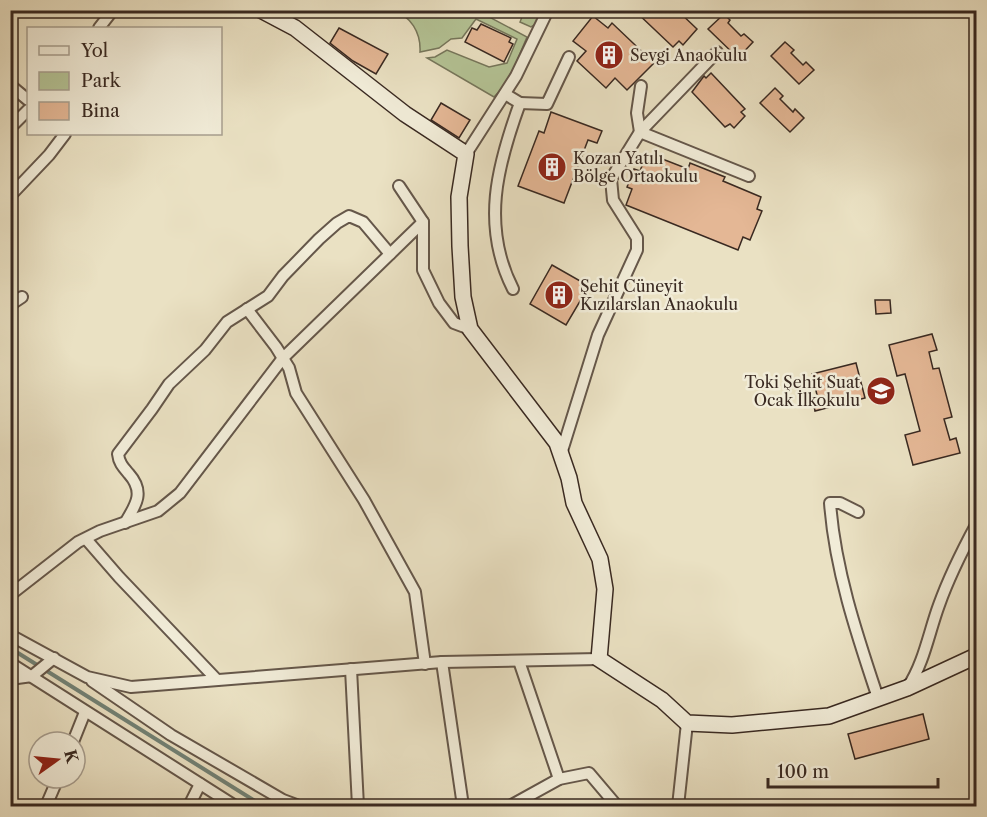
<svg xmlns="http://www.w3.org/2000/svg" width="987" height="817" font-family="'Libre Caslon Text',serif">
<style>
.green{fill:#b4c395;stroke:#76765b;stroke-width:1.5}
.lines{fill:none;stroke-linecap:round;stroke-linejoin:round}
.stream{stroke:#728276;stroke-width:4}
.building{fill:#e4b795;stroke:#392921;stroke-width:1.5}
.street-casing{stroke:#65574a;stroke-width:14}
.secondary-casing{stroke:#392921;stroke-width:18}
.street{stroke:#f1ecd8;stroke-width:10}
.secondary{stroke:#f1ecd8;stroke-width:15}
.labels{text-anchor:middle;stroke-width:5;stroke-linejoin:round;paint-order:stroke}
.poi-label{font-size:16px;fill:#392921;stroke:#f1ecd8;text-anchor:start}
</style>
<rect width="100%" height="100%" fill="#eae1c3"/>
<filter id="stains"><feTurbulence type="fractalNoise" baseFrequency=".00333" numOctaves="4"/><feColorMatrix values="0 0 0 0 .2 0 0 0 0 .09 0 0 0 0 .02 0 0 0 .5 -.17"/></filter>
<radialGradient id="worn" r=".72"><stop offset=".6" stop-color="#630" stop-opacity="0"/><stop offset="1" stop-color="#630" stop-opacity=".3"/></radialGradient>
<g class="green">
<path d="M392,11H478L527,37L508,82L494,97L427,58L435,57L447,50L489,67L507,63L517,39L476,19L462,38L451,39L439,48L420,52C421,33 411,15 392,11Z"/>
<path d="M520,11H543L536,24L531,27L520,22L524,12Z"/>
</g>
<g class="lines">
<path class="stream" d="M10,648L263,806"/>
</g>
<g class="building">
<path d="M634,10H677L697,29L683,45L679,41L673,47Z"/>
<path d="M724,14L730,20L728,23L741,36L744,34L753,42L738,58L708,29Z"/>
<path d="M593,16L608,28L612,23L654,63L627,90L615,78L606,88L577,61L586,51L573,41Z"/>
<path d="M481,24L511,38L509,42L513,44L504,62L465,42L472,28L477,30Z"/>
<path d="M339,28L388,54L376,74L353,61L330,43Z"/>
<path d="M785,42L794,50L791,53L803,65L806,62L814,70L799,84L771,56Z"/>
<path d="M711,73L745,109L741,112L745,116L734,128L730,124L725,127L692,92L704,76L706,78Z"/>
<path d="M775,88L783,96L780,99L793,112L795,109L804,118L790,132L760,103Z"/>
<path d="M441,103L470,120L459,138L431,120Z"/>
<path d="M551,112L602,131L597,143L588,140L564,203L518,186L539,131L544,133Z"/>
<path d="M647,153L688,169L690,163L725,177L723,181L761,197L757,209L762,211L750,240L743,237L738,250L626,205L632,189L627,187L634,169L640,171Z"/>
<path d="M552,265L589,286L566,325L530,304Z"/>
<path d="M875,300H890L891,313L876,314Z"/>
<path d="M932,334L937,350L929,352L933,369L939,368L952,417L944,419L950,440L956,438L960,453L913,465L905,435L920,431L905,374L897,376L889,345Z"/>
<path d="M856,363L865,398L815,411L813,401L818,399L812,374Z"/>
<path d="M923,714L929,739L855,759L848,734Z"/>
</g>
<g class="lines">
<g class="street-casing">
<g id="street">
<path d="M99,28L113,10"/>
<path d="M10,85L28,100"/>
<path d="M641,86L637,113L640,132L749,176"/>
<path d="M505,94L520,103C497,166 481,226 513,289"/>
<path d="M520,103L547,104L569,57"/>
<path d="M10,128L28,110"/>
<path d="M466,154L516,76L548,10"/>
<path d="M399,186L423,222V270L439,303L454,323L470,329"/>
<path d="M10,196L49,155L65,134"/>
<path d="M10,305L22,297"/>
<path d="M247,309L276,347L289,368L296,393L364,500L415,592L425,664"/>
<path d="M561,454L598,335L637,250V238L613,200L611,179L640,132L717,52"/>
<path d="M858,512L840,503H830C835,570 857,635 878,698"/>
<path d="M125,523C136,505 145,492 129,474C123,467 119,463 118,454L152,409L169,384L205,350L227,322L268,296L283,276L319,239L337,223L349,216L363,222L390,254"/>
<path d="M86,539L119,577L217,680"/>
<path d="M10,595L78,542L100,531L158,511L180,493L283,358L423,222"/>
<path d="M10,635L87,677L131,687L442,662L599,659"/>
<path d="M519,661L559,779"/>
<path d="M442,662L463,806"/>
<path d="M10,663L235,806"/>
<path d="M351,669L358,806"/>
<path d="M10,679L32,676L54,658"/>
<path d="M92,681L171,735L283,800L299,806"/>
<path d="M908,687C924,663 929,632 939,605C949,577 962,551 976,525"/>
<path d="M73,742L85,712"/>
<path d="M46,806L58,778"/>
<path d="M189,806L200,784"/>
<path d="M510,806L559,779L589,773L617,806"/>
<path d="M678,806L687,723"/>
</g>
</g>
<g class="secondary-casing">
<path id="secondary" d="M261,10L295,28L405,114L466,154L459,197L460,246L463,297L470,329L557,443L569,478L574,503L600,559L605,589L599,659L662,700L687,723L732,725L829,716L907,688L976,656"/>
</g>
<use href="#street" class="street"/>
<use href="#secondary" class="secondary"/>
</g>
<defs>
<g id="building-disc" transform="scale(1.5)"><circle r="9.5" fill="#8f2418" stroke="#f1ecd8"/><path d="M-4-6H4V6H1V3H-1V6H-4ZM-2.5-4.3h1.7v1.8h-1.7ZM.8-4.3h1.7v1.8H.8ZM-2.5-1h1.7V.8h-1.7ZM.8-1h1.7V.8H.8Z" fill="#fff"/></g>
<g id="school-disc" transform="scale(1.5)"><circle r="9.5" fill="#8f2418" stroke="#f1ecd8"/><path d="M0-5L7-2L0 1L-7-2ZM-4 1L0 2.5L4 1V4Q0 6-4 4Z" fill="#fff"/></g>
</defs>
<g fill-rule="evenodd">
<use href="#building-disc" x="609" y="55"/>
<use href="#building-disc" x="552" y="167"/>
<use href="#building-disc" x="559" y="295"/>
<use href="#school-disc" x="881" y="391"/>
</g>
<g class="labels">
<g class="poi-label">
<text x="630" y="61">Sevgi Anaokulu</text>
<text x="573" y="164">Kozan Yatılı<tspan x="573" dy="18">Bölge Ortaokulu</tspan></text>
<text x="580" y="292">Şehit Cüneyit<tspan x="580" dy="18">Kızılarslan Anaokulu</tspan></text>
<text x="860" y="388" text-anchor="end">Toki Şehit Suat<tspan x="860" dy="18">Ocak İlkokulu</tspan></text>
</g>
</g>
<rect width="987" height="817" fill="none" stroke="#eae1c3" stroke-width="36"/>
<rect x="12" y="12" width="963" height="793" fill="none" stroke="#392921" stroke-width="3"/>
<rect x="18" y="18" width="951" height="781" fill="none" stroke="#392921" stroke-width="1.5"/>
<rect x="27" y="27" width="195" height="108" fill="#f1ecd8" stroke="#a79e8f" stroke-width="1.5"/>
<rect x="39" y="46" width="30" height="9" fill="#f1ecd8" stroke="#a79e8f" stroke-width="1.5"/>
<text x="81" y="57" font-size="18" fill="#392921">Yol</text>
<rect x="39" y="72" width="30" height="18" fill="#b4c395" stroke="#a79e8f" stroke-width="1.5"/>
<text x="81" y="87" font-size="18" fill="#392921">Park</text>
<rect x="39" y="102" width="30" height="18" fill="#e4b795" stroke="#a79e8f" stroke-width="1.5"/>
<text x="81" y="117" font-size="18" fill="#392921">Bina</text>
<g transform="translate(57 760) rotate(75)"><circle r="28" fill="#f1ecd8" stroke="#a79e8f" stroke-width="1.5"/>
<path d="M0-4.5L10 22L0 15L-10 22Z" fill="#8f2418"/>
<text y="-9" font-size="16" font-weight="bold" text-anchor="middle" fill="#392921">K</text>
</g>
<path d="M768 778v9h170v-9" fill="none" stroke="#392921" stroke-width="3"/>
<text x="777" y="778" font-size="18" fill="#392921" stroke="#f1ecd8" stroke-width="4.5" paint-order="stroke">100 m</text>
<rect width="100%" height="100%" filter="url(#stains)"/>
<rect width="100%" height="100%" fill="url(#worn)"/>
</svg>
